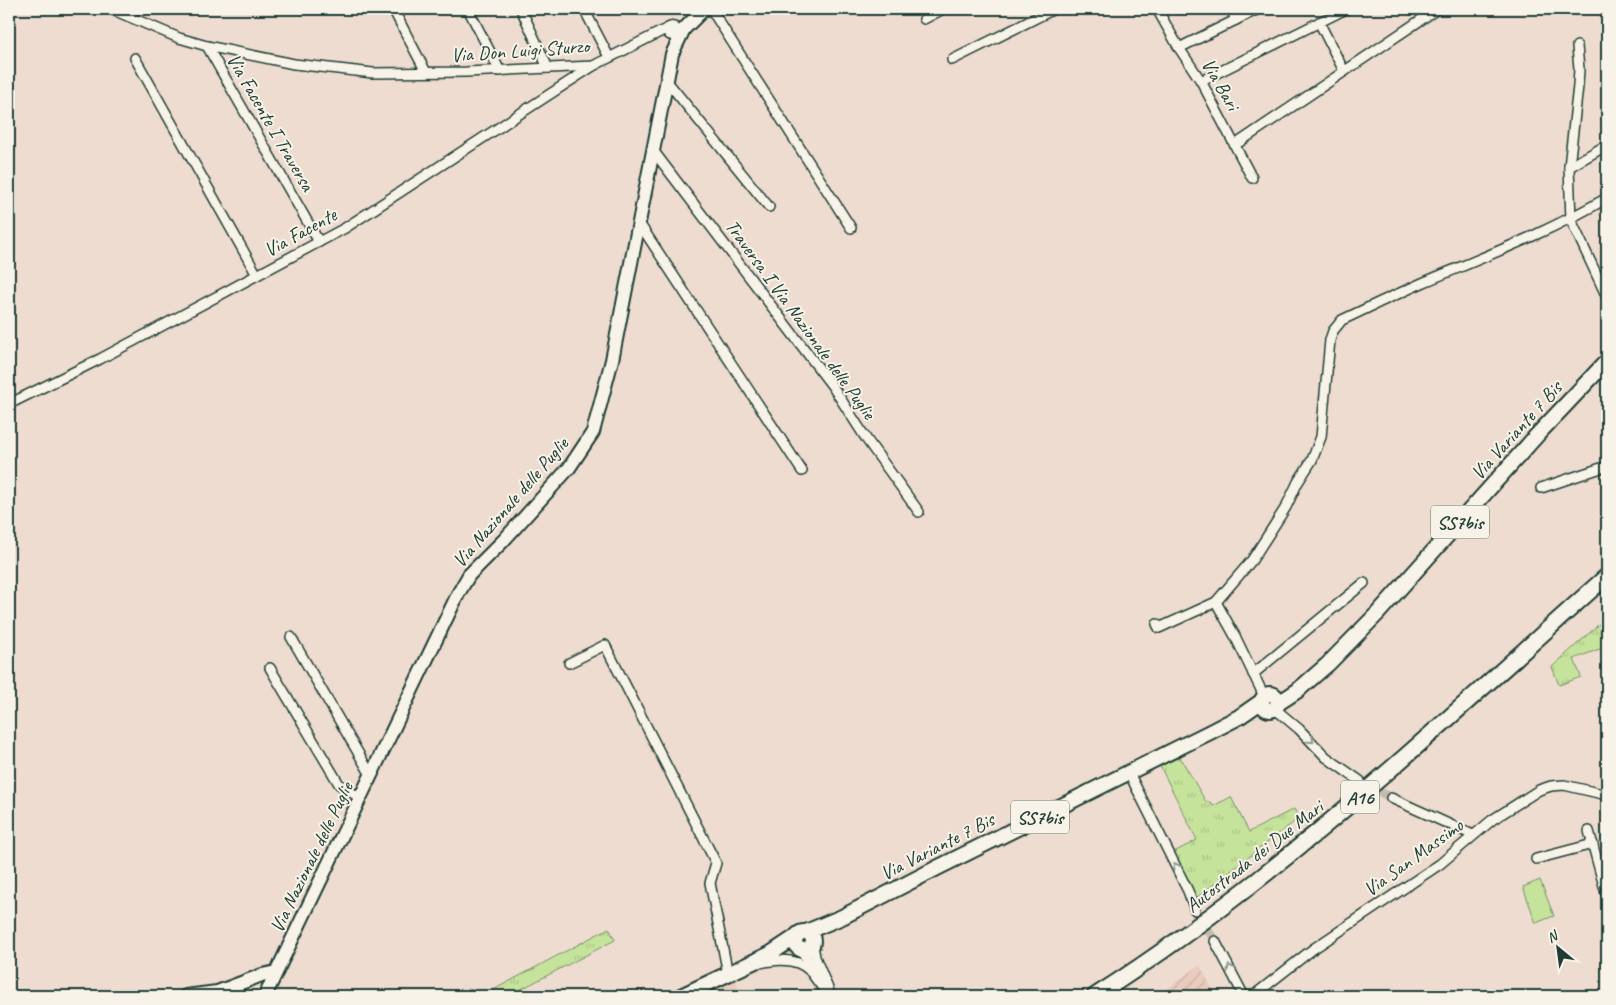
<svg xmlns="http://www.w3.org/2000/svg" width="1616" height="1005" font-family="Caveat,sans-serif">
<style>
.built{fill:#eaccbf}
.industrial{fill:url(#industrial-furrows)}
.grass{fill:url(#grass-tufts);stroke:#729068}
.pitch{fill:#c6e39b;stroke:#729068}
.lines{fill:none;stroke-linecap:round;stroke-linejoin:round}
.street-tunnel{stroke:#c5bcb1;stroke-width:9;stroke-dasharray:9 4.5;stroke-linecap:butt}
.street-casing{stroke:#1f3d34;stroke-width:12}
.secondary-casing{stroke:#1f3d34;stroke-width:16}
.primary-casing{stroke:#1f3d34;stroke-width:18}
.highway-casing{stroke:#1f3d34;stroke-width:19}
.street{stroke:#f7f3e8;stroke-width:9}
.secondary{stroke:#f7f3e8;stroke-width:12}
.primary{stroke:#f7f3e8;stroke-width:14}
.highway{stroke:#f7f3e8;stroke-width:15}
.oneway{stroke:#8b988e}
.labels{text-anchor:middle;stroke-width:4;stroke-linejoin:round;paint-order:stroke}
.shield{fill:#f7f3e8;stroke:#60746a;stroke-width:1}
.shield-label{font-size:19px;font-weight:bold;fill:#1f3d34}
.street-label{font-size:20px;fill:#1f3d34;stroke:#f7f3e8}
</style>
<defs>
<pattern id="industrial-furrows" width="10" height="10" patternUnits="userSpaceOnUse" patternTransform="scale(1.25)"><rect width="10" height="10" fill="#eaccbf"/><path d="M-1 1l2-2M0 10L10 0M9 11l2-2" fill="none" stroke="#c8b0a5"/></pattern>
<pattern id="grass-tufts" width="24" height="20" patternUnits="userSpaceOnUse" patternTransform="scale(1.25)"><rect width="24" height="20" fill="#c6e39b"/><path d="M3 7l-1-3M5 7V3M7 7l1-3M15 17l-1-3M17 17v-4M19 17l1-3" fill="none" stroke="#aac486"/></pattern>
</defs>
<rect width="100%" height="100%" fill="#efdcd0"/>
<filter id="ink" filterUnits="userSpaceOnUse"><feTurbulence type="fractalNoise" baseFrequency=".02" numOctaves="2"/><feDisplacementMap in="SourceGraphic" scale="10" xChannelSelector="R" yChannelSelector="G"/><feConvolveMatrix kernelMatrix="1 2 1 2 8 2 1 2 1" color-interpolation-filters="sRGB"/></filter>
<g filter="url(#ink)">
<path class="built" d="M736,978L739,996H697Z"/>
<path class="industrial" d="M1200,965L1216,996H1156L1158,995Z"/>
<g class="grass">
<path d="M1607,617V646L1574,659L1581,677L1559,685L1552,667Z"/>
<path d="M1180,757L1206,802H1210L1213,806L1231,797L1249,832L1294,809L1299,818L1196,898L1174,852L1197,840L1160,766Z"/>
<path d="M609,928L615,940L508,996H482Z"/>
</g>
<path class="pitch" d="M1540,880L1554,916L1536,923L1523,887Z"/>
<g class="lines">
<g class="street-tunnel">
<path d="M1367,785L1391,798"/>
<path d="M1200,918L1215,941"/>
</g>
<g class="street-casing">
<g id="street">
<path d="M111,9L179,38L207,46L294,64L373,73L466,72L593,66L668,28"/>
<path d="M393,9L426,72"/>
<path d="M468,9L500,71"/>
<path d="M521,9L548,68"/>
<path d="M584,9L609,57"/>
<path d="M711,9L851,228"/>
<path d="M1157,9L1179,48L1201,81L1252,178"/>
<path d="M1231,9L1236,20"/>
<path d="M924,19L943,9"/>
<path d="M1319,22L1344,71"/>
<circle cx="672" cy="31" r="4.5"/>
<path d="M207,46L319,242"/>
<path d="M1577,46L1579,69L1578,86L1569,167L1571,220L1607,297"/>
<path d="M1179,48L1258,9"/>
<path d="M135,58L257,275"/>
<path d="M952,60L1054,9"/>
<path d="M666,80L769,207"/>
<path d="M1201,81L1346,9"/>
<path d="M1235,145L1437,9"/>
<path d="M652,149L833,387L867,440L919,512"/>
<path d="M1569,167L1607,145"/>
<path d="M639,223L802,471"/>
<path d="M9,404L100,359L345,228L593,66"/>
<path d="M1541,488L1607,466"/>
<path d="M1216,602L1235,636L1264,696"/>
<path d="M1157,624L1159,628L1216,602L1252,560L1286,507L1298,482L1312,460L1321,437L1330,340L1333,331L1342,320C1369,307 1395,295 1422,283C1486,256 1547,233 1607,198"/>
<path d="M291,637L371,775"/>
<path d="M569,663L605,645L716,863L710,883L728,974"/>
<path d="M270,668L339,784L360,798"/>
<path d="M1253,674L1364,583"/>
<path d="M1274,708L1299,729L1326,757L1360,781"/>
<path d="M1129,773L1188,891L1195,910"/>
<path d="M1391,798L1473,835"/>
<path d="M1589,831L1607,897"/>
<path d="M1536,859L1593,844"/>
<path d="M1215,941L1244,996"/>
<path d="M813,945L815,957L829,991"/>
<path d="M801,950L816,973"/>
<path d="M760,963C777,959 797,957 810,971C817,980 822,989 831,996"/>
<path d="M1253,996L1313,949L1440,864L1492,820L1539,790L1551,786L1564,785L1607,795"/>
</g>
</g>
<g class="secondary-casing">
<g id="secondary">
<path d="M186,996L217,992L262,975L276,972"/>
<path d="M265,996L458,594L469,575L503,541L569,468L593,432L612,360L672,54L684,29L704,9"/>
</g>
</g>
<g class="primary-casing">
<g id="primary">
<circle cx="1270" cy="702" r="8"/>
<path d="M1277,704L1297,691L1328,664L1378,613L1538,434L1607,361"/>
<circle cx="804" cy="941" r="9"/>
<path d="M806,932L842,917L937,868L1210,732L1239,717L1262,701"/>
<path d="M681,996L770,954L797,936"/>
</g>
</g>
<g class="highway-casing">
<path id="highway" d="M1095,996C1282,877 1442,723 1607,576"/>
</g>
<use href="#street" class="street"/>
<use href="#secondary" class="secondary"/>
<use href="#primary" class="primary"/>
<use href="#highway" class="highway"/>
</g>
<defs><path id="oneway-chevron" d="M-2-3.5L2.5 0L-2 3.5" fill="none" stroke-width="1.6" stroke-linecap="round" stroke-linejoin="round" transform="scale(1.25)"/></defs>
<g class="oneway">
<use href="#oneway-chevron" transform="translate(1311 740) rotate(44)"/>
<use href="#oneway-chevron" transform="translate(1176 866) rotate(-117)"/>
<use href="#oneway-chevron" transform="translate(1230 968) rotate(-117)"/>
</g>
</g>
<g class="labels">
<g class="shield">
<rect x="1431" y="505.5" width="58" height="33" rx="4"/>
<rect x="1341" y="780.5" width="38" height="33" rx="4"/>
<rect x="1011" y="800.5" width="58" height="33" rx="4"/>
</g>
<g class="shield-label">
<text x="1460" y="529">SS7bis</text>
<text x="1360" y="804">A16</text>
<text x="1040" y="824">SS7bis</text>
</g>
<g class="street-label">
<text transform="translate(520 50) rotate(-4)" y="7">Via Don Luigi Sturzo</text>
<text transform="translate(1221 84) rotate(60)" y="7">Via Bari</text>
<text transform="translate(271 122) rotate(60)" y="7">Via Facente I Traversa</text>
<text transform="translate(300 232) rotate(-29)" y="7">Via Facente</text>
<text transform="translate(801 319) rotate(54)" y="7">Traversa I Via Nazionale delle Puglie</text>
<text transform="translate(1516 430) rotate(-48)" y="7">Via Variante 7 Bis</text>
<text transform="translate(510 502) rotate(-49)" y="7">Via Nazionale delle Puglie</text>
<text transform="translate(937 846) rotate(-27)" y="7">Via Variante 7 Bis</text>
<text transform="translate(1254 856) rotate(-38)" y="7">Autostrada dei Due Mari</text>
<text transform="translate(311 857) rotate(-64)" y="7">Via Nazionale delle Puglie</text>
<text transform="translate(1413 857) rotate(-36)" y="7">Via San Massimo</text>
</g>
</g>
<rect width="1616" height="1005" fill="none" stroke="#f7f3e8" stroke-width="30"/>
<rect x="15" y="15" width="1586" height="975" fill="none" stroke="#1f3d34" stroke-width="2" filter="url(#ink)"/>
<g transform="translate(1558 948) rotate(331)" stroke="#f7f3e8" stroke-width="4" paint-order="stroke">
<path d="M0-4L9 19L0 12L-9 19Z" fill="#1f3d34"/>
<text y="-8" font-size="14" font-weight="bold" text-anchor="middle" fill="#1f3d34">N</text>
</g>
</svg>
